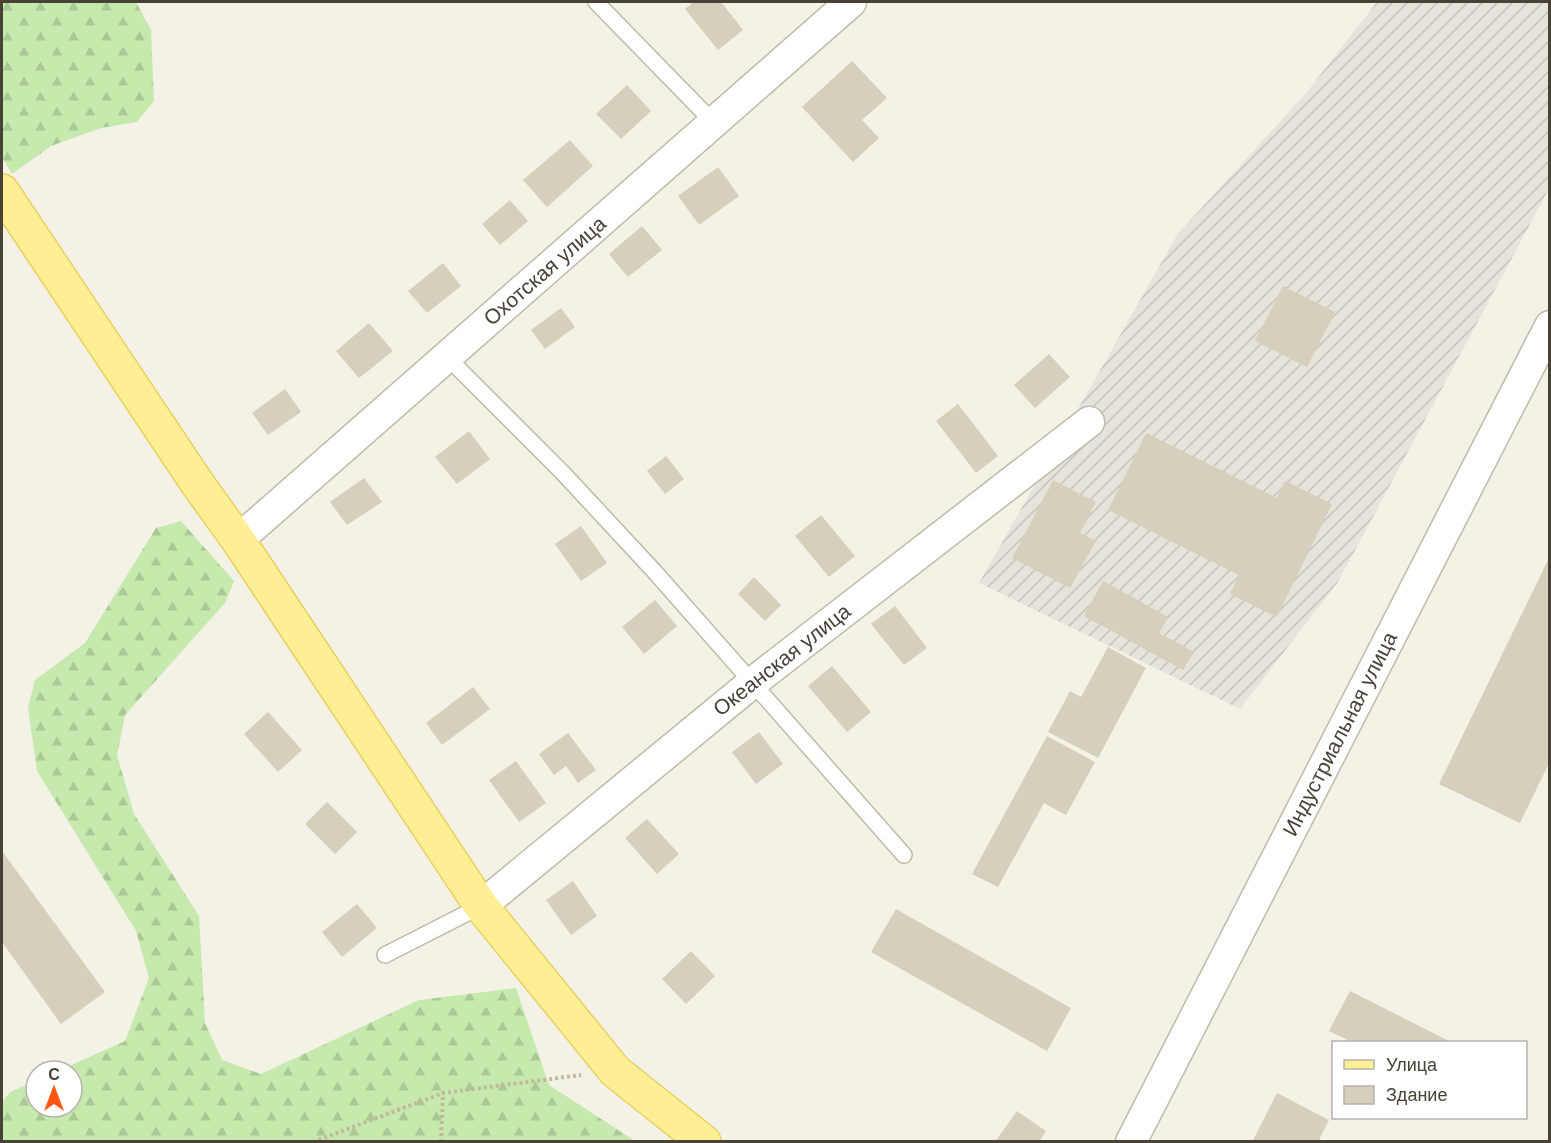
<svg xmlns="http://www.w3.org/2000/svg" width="1551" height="1143" font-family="Arial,sans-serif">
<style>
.industrial{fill:url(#industrial-furrows)}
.forest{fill:url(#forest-firs)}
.building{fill:#d6cfbb}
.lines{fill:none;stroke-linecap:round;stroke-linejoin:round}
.lane-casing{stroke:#bfbba8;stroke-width:18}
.street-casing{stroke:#bfbba8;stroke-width:33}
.primary-casing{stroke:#e8d160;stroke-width:36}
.path{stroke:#c2b999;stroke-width:4;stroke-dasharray:3 3;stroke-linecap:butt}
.lane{stroke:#fff;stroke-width:15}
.street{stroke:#fff;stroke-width:30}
.primary{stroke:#ffef94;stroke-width:33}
.labels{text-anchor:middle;stroke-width:5;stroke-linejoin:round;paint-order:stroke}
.street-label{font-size:21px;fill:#474235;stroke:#fff}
</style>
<defs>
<pattern id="industrial-furrows" width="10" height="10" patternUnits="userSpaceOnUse" patternTransform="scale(1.5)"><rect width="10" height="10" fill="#e6e3db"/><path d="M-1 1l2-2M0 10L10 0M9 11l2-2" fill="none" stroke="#c7c4bd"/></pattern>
<pattern id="forest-firs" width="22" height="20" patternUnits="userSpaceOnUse" patternTransform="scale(1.5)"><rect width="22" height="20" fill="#c6e9ae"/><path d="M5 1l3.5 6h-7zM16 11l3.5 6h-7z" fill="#abc996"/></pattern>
</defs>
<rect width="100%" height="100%" fill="#f4f1e6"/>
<path class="industrial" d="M1377,2H1549V189L1338,582L1240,709L979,583L1177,235L1306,93Z"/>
<g class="forest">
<path d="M2,2H136L151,30L154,101L137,122L101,128L51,146L12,174L2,157Z"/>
<path d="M181,521L234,581L225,603L125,715L117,755L134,814L199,916L205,1023L222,1060L261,1074L419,1000L516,988L549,1085L635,1141H2V1102L10,1092L36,1081V1107H72V1071H58L125,1041L149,978L136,931L37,771L28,708L35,680L85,643L156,528Z"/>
</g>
<g class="building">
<path d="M694,2H721L743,30L718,50L685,9Z"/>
<path d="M852,61L887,98L862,120L879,138L853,162L802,107Z"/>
<path d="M627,85L651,111L621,139L596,114Z"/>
<path d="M570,140L593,166L547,207L523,180Z"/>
<path d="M718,167L739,196L699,225L678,196Z"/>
<path d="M510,200L528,221L500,245L482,224Z"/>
<path d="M642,226L662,250L628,277L609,254Z"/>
<path d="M443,263L461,286L427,313L408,291Z"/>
<path d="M1283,286L1335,312L1307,367L1255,341Z"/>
<path d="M561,308L575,327L545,349L531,330Z"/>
<path d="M369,323L393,351L359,378L336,351Z"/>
<path d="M1049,354L1070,377L1035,408L1014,385Z"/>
<path d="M285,389L301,412L268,435L252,413Z"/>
<path d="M958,404L998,456L976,473L936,421Z"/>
<path d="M469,431L490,459L457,484L435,457Z"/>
<path d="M1146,433L1277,498L1285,481L1332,504L1277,617L1230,594L1239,575L1108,510Z"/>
<path d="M666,456L684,479L665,494L647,471Z"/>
<path d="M364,478L382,502L347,525L330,502Z"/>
<path d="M1053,480L1096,502L1080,533L1096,541L1070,588L1012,558Z"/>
<path d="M821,515L855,556L829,577L795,536Z"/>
<path d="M581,526L607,563L581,581L555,544Z"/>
<path d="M1550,556V761L1520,823L1439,784Z"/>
<path d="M754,577L781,605L765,621L738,594Z"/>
<path d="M1103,581L1168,617L1159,633L1194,652L1183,670L1084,616Z"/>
<path d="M655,600L677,626L644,654L622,627Z"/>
<path d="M895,606L927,648L904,665L871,624Z"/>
<path d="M1108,647L1146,668L1098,758L1048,732L1070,691L1081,697Z"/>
<path d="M832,666L871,712L847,732L808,686Z"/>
<path d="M473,687L490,709L442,745L426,723Z"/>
<path d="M268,712L302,750L278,772L244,734Z"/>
<path d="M759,732L783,764L756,784L732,752Z"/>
<path d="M568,733L596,770L578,783L566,766L554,775L539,754Z"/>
<path d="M1047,736L1095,762L1066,815L1044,803L998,887L972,874Z"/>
<path d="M516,761L546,803L519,822L489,780Z"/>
<path d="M327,802L357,832L335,854L305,824Z"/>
<path d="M647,819L679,854L657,874L625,838Z"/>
<path d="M2,851L105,992L61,1024L2,942Z"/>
<path d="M573,881L597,916L571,935L546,900Z"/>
<path d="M357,904L377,928L342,957L322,932Z"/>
<path d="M896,909L1071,1008L1047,1051L871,952Z"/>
<path d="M691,951L715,976L686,1004L662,979Z"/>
<path d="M1350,991L1451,1042H1352L1329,1031Z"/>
<path d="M1277,1093L1329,1120L1318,1142H1252Z"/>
<path d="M1017,1111L1046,1131L1039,1142H995Z"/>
</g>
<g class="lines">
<g class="lane-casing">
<g id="lane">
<path d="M596,2L713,122"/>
<path d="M447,357L562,472L654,571L904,855"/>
<path d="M385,955L481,906"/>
</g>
</g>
<g class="street-casing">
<g id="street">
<path d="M238,540L851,2"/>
<path d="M481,906L752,683L1089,422"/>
<path d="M1131,1142L1550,326"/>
</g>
</g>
<g class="primary-casing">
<path id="primary" d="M2,191L197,483L238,540L481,906L615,1071L704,1142"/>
</g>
<g class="path">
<path d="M313,1142L443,1093L581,1075"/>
<path d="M441,1142L443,1093"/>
</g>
<use href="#lane" class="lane"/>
<use href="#street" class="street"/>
<use href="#primary" class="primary"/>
</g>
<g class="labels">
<g class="street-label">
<text transform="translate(545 271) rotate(-41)" y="7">Охотская улица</text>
<text transform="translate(782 660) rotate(-38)" y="7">Океанская улица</text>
<text transform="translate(1340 734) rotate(-63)" y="7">Индустриальная улица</text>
</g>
</g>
<rect width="1551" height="1143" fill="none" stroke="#474235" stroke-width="6"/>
<rect x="1332" y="1041" width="195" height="78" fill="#ffffff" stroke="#b5b3ae" stroke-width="1.5"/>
<rect x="1344" y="1060" width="30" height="9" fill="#ffef94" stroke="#b5b3ae" stroke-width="1.5"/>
<text x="1386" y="1071" font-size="18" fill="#474235">Улица</text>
<rect x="1344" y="1086" width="30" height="18" fill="#d6cfbb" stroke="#b5b3ae" stroke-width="1.5"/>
<text x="1386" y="1101" font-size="18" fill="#474235">Здание</text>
<g transform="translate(54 1089)"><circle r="28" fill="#ffffff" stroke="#b5b3ae" stroke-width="1.5"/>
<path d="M0-4.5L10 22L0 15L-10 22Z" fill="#ff5612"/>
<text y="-9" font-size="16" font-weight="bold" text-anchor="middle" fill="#474235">С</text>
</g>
</svg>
